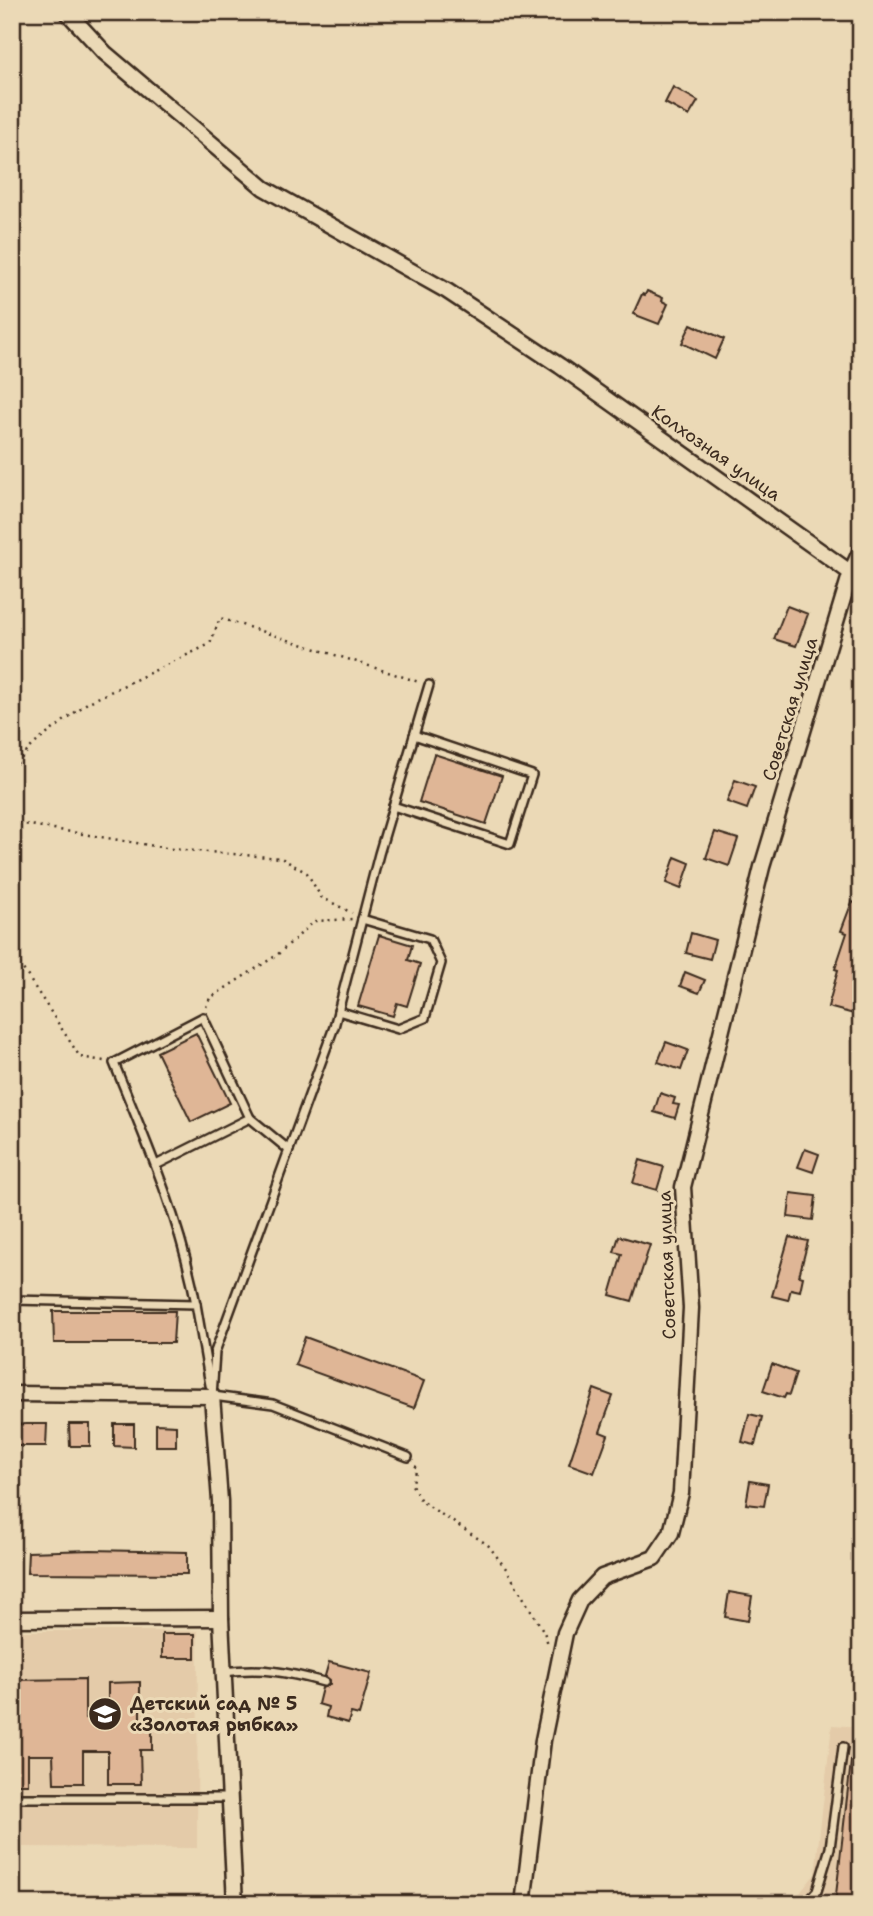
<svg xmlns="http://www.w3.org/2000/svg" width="873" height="1916" font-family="'Shantell Sans',sans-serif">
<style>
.built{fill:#e4cba9}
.building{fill:#dfb696;stroke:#3b2a1e;stroke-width:2}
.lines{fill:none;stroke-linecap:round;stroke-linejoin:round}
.lane-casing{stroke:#3b2a1e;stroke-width:12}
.street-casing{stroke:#3b2a1e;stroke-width:19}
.path{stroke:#3b2a1e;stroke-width:2.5;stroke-dasharray:2 5;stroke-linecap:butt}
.lane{stroke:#ebd9b6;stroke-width:7}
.street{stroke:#ebd9b6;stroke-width:14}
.labels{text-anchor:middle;stroke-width:6;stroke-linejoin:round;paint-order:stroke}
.street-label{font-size:18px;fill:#3b2a1e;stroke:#ebd9b6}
.poi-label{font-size:18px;font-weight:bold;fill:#3b2a1e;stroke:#ebd9b6;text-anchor:start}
</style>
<rect width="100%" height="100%" fill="#ebd9b6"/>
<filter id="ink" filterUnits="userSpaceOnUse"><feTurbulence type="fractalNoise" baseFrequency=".0143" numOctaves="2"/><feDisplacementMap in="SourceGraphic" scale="14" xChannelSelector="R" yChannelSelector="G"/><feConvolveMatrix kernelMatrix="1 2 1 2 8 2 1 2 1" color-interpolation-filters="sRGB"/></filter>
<g filter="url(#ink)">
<g class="built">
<path d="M12,1631H198L197,1848L12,1847Z"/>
<path d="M832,1725L861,1727V1904H791L815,1874Z"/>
</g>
<g class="building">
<path d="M673,87L698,101L689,116L665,103Z"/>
<path d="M647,291L663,298L662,301L668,304L659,324L633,314L642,294L645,295Z"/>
<path d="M691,324L724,339L715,359L682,343Z"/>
<path d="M787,606L808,614L796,646L774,639Z"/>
<path d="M434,754L502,776L486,824L419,802Z"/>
<path d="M735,780L755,787L747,809L727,802Z"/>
<path d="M715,832L738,839L729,866L706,858Z"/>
<path d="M675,857L690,863L681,889L666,883Z"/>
<path d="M852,902L861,905V959L854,977L861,979L858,997L861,998V1016L828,1007L838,970L835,969L847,933L841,931Z"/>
<path d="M691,933L715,940L710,959L686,953Z"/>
<path d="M379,935L412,945L408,960L420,964L407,1006L397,1003L393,1016L358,1006Z"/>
<path d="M685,972L705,980L699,993L680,986Z"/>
<path d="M196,1033L230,1103L191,1122L157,1052Z"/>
<path d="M666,1042L688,1050L681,1070L658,1062Z"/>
<path d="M660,1093L675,1098L673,1104L679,1105L675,1118L654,1112Z"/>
<path d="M805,1149L819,1154L813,1172L798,1167Z"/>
<path d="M640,1160L664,1167L657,1190L633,1183Z"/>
<path d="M791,1193L816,1196L813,1220L788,1217Z"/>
<path d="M619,1236L650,1245L632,1301L610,1295L622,1254L614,1252Z"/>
<path d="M789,1237L808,1241L799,1276L803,1277L800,1291L791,1289L788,1300L772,1296Z"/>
<path d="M53,1311H175L173,1343H54Z"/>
<path d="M305,1337L424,1381L414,1408L295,1365Z"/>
<path d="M772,1364L796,1373L789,1395L786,1394L784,1398L763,1391Z"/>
<path d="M594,1389L613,1396L600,1432L608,1435L594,1473L569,1464Z"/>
<path d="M749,1414L762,1417L755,1445L742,1442Z"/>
<path d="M26,1424H47L46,1446H12V1425Z"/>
<path d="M69,1424H90V1446H70Z"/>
<path d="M114,1424H134V1447L114,1446Z"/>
<path d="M156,1424L176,1425V1446H156Z"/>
<path d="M750,1481L768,1484L764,1506L746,1504Z"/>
<path d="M91,1550L187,1552V1574L27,1573L28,1552Z"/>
<path d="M729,1592L752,1596L748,1621L725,1617Z"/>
<rect x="162" y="1634" width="33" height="24"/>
<path d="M329,1662L371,1673L359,1715L351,1713L348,1723L326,1717L328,1707L318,1704L322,1688L330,1684V1680L325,1676Z"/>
<path d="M85,1679V1718L108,1717V1683L140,1682V1721H152V1750H140L141,1784H108V1751H83V1783H54L53,1755H28V1784H12V1680Z"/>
<path d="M853,1744L861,1745V1904H835Z"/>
</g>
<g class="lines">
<g class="lane-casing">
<g id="lane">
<path d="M393,806L510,844L532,775L414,735"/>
<path d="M338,1011L398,1029L425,1018L441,963L430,939L362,919"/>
<path d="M250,1118L289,1150"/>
<path d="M156,1165L250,1118L203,1017L114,1063C146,1141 181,1221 196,1304"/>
<path d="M12,1300L196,1304L210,1385"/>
<path d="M212,1396L215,1352L334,1027L379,854L429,685"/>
<path d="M213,1396L273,1404L408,1457"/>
<path d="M224,1672C262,1667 287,1672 324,1682"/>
<path d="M12,1798H230"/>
<path d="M805,1904L817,1891L830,1848L843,1747"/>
</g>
</g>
<g class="street-casing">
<g id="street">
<path d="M67,12L105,53L264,188L447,291L560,366L861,580"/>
<path d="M12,1394L212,1396L220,1501L221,1618L235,1904"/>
<path d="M12,1619L221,1618"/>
<path d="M523,1904L543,1740L565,1633L580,1600L602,1577L654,1558L671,1533L681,1493L691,1308L683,1187L762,867L851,572L861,550"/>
</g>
</g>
<g class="path">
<path d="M12,769L33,745L87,703L210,644L220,618L419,682"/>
<path d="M12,822L172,849L281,858L307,873L321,897L352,913"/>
<path d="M12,952L80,1057L104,1061"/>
<path d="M206,1007L210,998L277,955L315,921L353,919"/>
<path d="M415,1466L417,1468L412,1485L421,1501L488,1545L507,1570L544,1632L548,1644"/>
</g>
<use href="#lane" class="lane"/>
<use href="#street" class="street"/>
</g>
</g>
<defs>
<g id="school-disc" transform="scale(1.75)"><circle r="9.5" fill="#3b2a1e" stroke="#ebd9b6"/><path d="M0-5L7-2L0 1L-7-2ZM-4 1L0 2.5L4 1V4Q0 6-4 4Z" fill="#fff"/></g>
</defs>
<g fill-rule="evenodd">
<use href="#school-disc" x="105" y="1714"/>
</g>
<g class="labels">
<g class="street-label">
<text transform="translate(716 453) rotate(35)" y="6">Колхозная улица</text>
<text transform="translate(790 709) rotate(-73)" y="6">Советская улица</text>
<text transform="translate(667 1265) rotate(-92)" y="6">Советская улица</text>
</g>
<g class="poi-label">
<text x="130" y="1710">Детский сад № 5<tspan x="130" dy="21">«Золотая рыбка»</tspan></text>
</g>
</g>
<rect width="873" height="1916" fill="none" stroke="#ebd9b6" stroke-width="42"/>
<rect x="21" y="21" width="831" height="1874" fill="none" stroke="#3b2a1e" stroke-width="2.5" filter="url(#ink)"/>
</svg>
